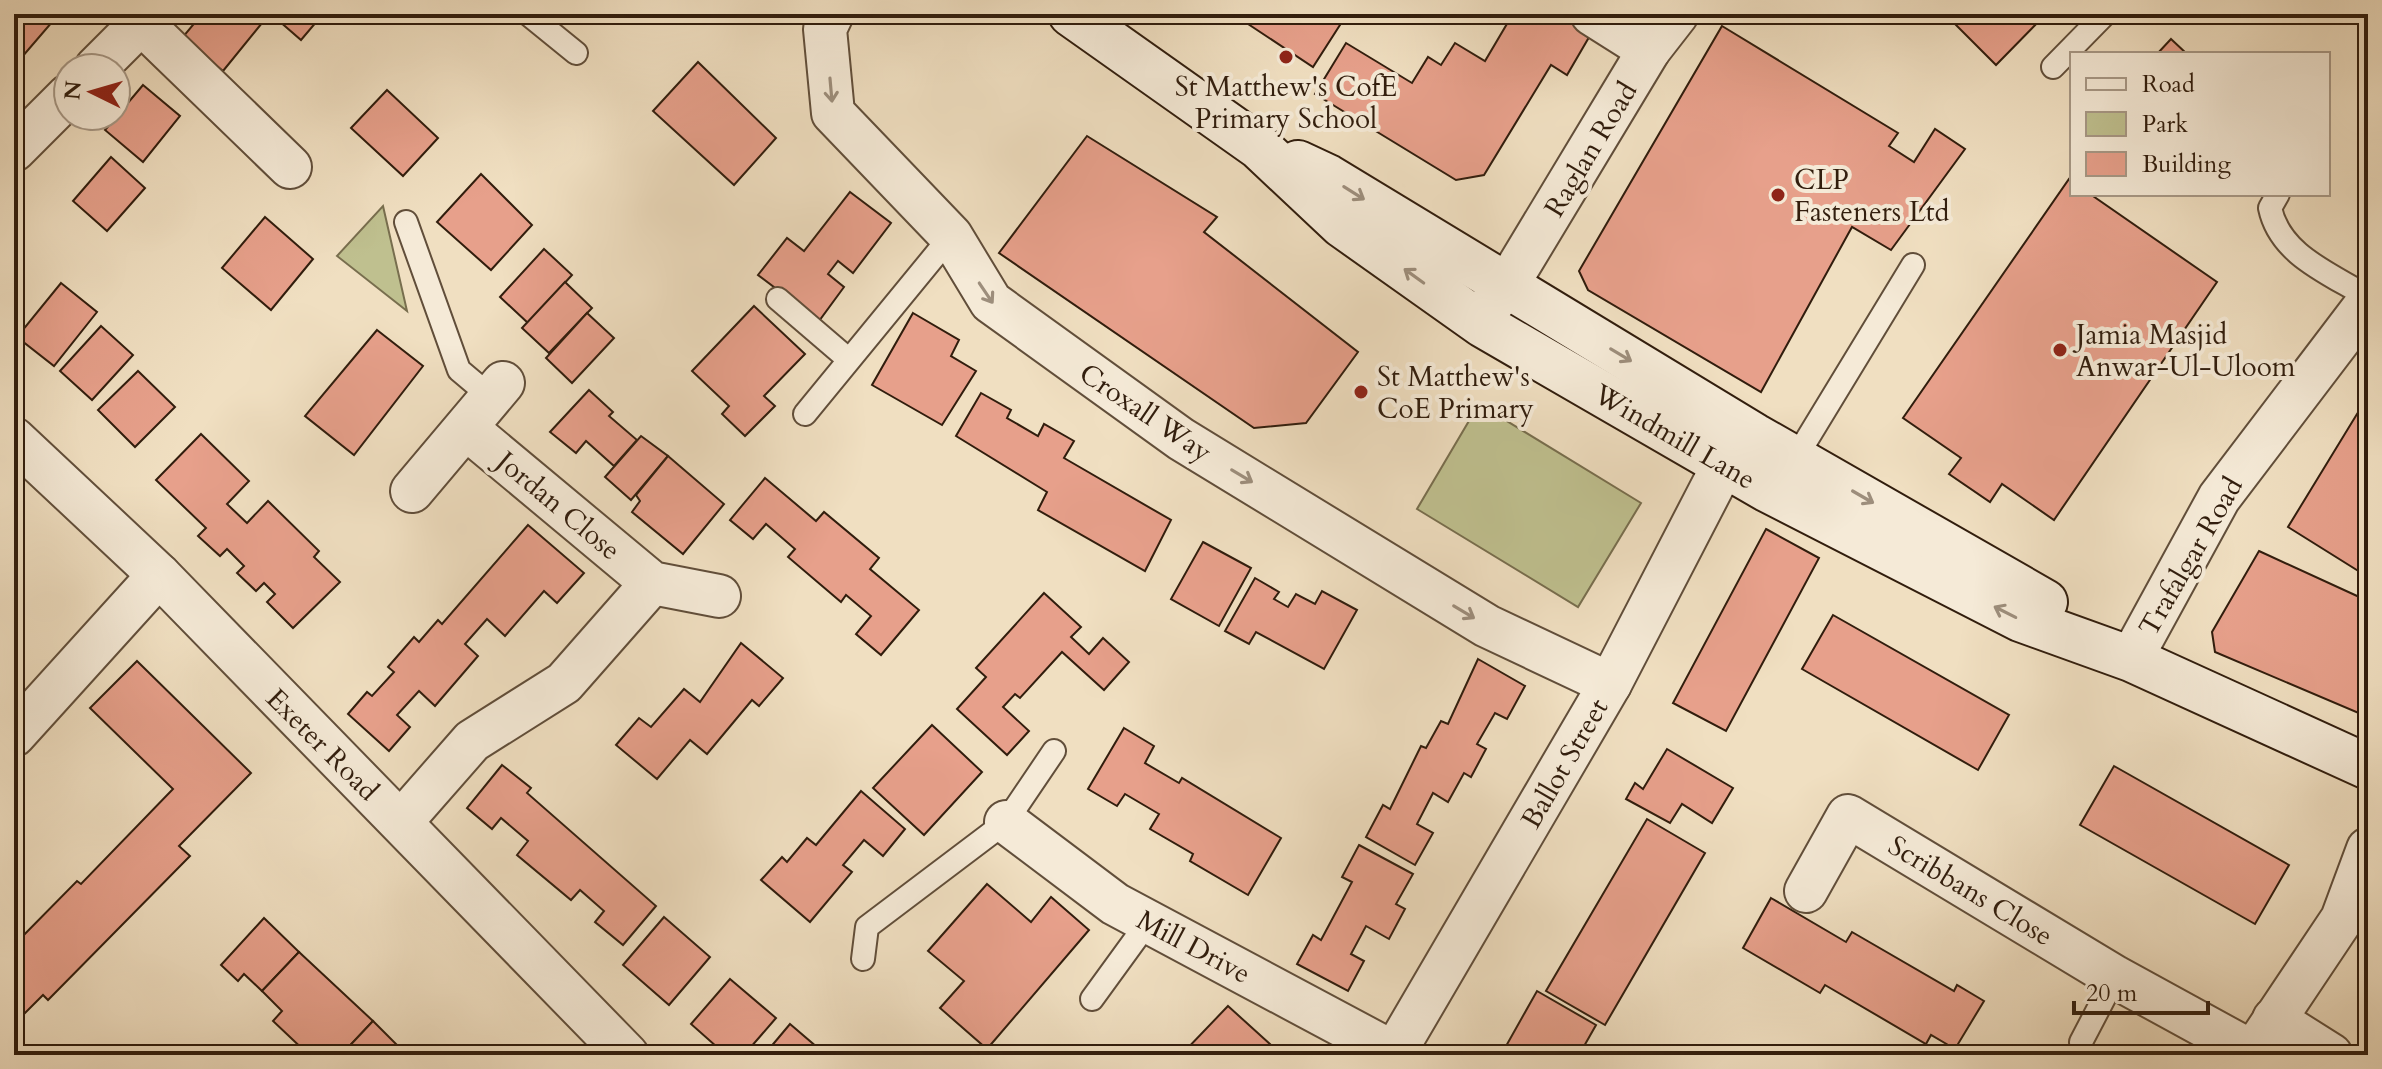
<svg xmlns="http://www.w3.org/2000/svg" width="2382" height="1069" font-family="Cardo,serif">
<style>
.green{fill:#bfc08f;stroke:#786e4e;stroke-width:2}
.building{fill:#e7a08b;stroke:#311d0d;stroke-width:2}
.lines{fill:none;stroke-linecap:round;stroke-linejoin:round}
.lane-casing{stroke:#614e3a;stroke-width:26}
.street-casing{stroke:#614e3a;stroke-width:46}
.secondary-casing{stroke:#311d0d;stroke-width:48}
.lane{stroke:#f5ead7;stroke-width:22}
.street{stroke:#f5ead7;stroke-width:42}
.secondary{stroke:#f5ead7;stroke-width:44}
.oneway{stroke:#9d8e7c}
.poi-dot{fill:#8f2418;stroke:#f5ead7;stroke-width:3}
.labels{text-anchor:middle;stroke-width:8;stroke-linejoin:round;paint-order:stroke}
.poi-label{font-size:28px;fill:#311d0d;stroke:#f5ead7;text-anchor:start}
.street-label{font-size:28px;fill:#311d0d;stroke:#f5ead7}
</style>
<rect width="100%" height="100%" fill="#f0dfc1"/>
<filter id="stains"><feTurbulence type="fractalNoise" baseFrequency=".0025" numOctaves="4"/><feColorMatrix values="0 0 0 0 .2 0 0 0 0 .09 0 0 0 0 .02 0 0 0 .5 -.17"/></filter>
<radialGradient id="worn" r=".72"><stop offset=".6" stop-color="#630" stop-opacity="0"/><stop offset="1" stop-color="#630" stop-opacity=".3"/></radialGradient>
<g class="green">
<path d="M383,206L407,311L337,256Z"/>
<path d="M1479,404L1641,503L1578,607L1417,509Z"/>
</g>
<g class="building">
<path d="M14,14H59L22,57L14,50Z"/>
<path d="M202,14H252L262,23L223,71L182,38Z"/>
<path d="M271,14H323L301,40Z"/>
<path d="M1233,14H1347L1313,67Z"/>
<path d="M1506,14H1562L1592,32L1567,75L1551,65L1484,175L1456,180L1315,94L1346,43L1412,83L1428,57L1441,65L1455,43L1485,61L1511,17Z"/>
<path d="M1945,14H2046L1996,65Z"/>
<path d="M1722,26L1898,133L1889,146L1914,162L1935,129L1965,149L1891,250L1852,227L1761,392L1588,290L1579,271Z"/>
<path d="M2171,39L2187,54H2157Z"/>
<path d="M698,62L776,138L734,185L653,111Z"/>
<path d="M143,85L180,116L143,162L105,130Z"/>
<path d="M387,90L438,138L403,176L351,128Z"/>
<path d="M1087,136L1217,217L1204,232L1358,352L1306,423L1254,428L999,253Z"/>
<path d="M111,157L145,188L107,231L73,201Z"/>
<path d="M481,174L532,225L491,270L437,222Z"/>
<path d="M2069,179L2072,181V194H2090L2217,282L2054,520L2002,484L1990,502L1949,474L1961,458L1903,418Z"/>
<path d="M850,192L891,223L853,273L838,261L828,274L844,287L819,321L758,275L787,238L804,251Z"/>
<path d="M265,217L313,259L271,310L222,268Z"/>
<path d="M544,249L572,275L528,323L500,297Z"/>
<path d="M565,282L592,308L549,353L522,328Z"/>
<path d="M61,283L97,312L54,366L17,337Z"/>
<path d="M754,306L805,354L764,396L775,406L745,436L722,414L729,406L692,371Z"/>
<path d="M587,313L614,338L572,383L546,358Z"/>
<path d="M913,313L959,340L951,356L976,371L942,425L872,385Z"/>
<path d="M101,326L133,355L92,400L60,371Z"/>
<path d="M377,330L423,366L354,455L305,416Z"/>
<path d="M138,371L175,407L135,447L98,410Z"/>
<path d="M589,390L613,412L609,416L637,440L614,466L586,441L576,453L550,432Z"/>
<path d="M981,393L1011,410L1007,418L1038,436L1044,424L1074,441L1064,458L1171,520L1145,571L1038,510L1047,492L956,436Z"/>
<path d="M2368,396V577L2288,527Z"/>
<path d="M201,434L249,481L227,504L247,523L268,501L319,551L314,557L340,582L293,628L267,602L275,594L264,583L256,591L237,573L244,566L227,549L220,556L198,536L206,528L156,480Z"/>
<path d="M641,436L668,456L631,500L605,477Z"/>
<path d="M668,456L724,504L683,554L632,512L640,501L636,495Z"/>
<path d="M765,478L816,521L824,512L879,558L870,569L919,610L881,655L856,634L871,616L846,595L841,602L788,557L795,549L766,524L753,539L730,520Z"/>
<path d="M528,525L584,573L557,603L544,591L505,636L487,619L465,644L478,656L435,706L419,691L397,715L410,727L389,751L348,714L367,692L372,696L394,672L388,667L414,637L419,642L438,620L442,624Z"/>
<path d="M1766,529L1819,558L1726,731L1673,703Z"/>
<path d="M1203,542L1251,568L1219,626L1171,599Z"/>
<path d="M2259,551L2368,601V717L2215,652L2212,632Z"/>
<path d="M1255,578L1279,592L1274,599L1288,607L1296,594L1315,604L1322,591L1357,610L1324,669L1256,632L1249,644L1225,631Z"/>
<path d="M1044,593L1081,627L1071,637L1089,654L1103,638L1129,662L1104,690L1062,652L1020,698L1015,694L1003,707L1029,731L1007,755L957,709L986,677L976,668Z"/>
<path d="M1833,615L2009,715L1978,770L1802,669Z"/>
<path d="M741,643L783,678L759,706L752,700L707,754L690,740L657,779L616,745L639,718L651,727L684,689L700,702Z"/>
<path d="M1478,659L1525,686L1507,719L1495,713L1477,744L1486,749L1471,777L1464,773L1448,802L1433,793L1417,824L1433,833L1415,865L1366,837L1383,805L1390,809L1421,746L1426,748L1441,721L1448,724Z"/>
<path d="M137,661L251,773L179,846L190,856L48,1000L43,995L14,1024V945L77,881L81,884L173,789L90,708Z"/>
<path d="M932,725L982,772L924,835L873,788Z"/>
<path d="M1124,728L1154,746L1145,763L1179,783L1182,778L1281,838L1248,895L1190,861L1193,854L1150,829L1159,814L1125,794L1117,806L1088,789Z"/>
<path d="M1667,749L1733,788L1712,823L1682,804L1670,823L1626,799L1635,783L1643,789Z"/>
<path d="M502,765L531,788L527,793L656,906L623,945L595,922L604,911L580,890L571,900L517,855L528,841L501,818L492,829L467,808Z"/>
<path d="M2114,766L2289,865L2255,924L2080,825Z"/>
<path d="M861,791L905,829L883,856L864,840L843,865L852,872L810,922L761,880L782,857L787,862L807,838L816,845Z"/>
<path d="M1647,819L1705,853L1605,1025L1546,991Z"/>
<path d="M1359,845L1413,874L1396,904L1405,909L1389,939L1366,926L1351,954L1364,961L1348,991L1297,964L1313,935L1321,940L1352,882L1342,877Z"/>
<path d="M987,884L1031,922L1051,897L1089,930L987,1049L940,1008L964,981L928,951Z"/>
<path d="M1771,898L1846,942L1852,932L1954,991L1957,985L1984,1001L1955,1049L1931,1035L1926,1044L1825,985L1820,993L1743,948Z"/>
<path d="M664,917L710,957L669,1005L623,965Z"/>
<path d="M264,918L299,952L262,991L244,974L238,981L221,965Z"/>
<path d="M299,952L373,1021L341,1055H324L316,1048L309,1055L273,1021L282,1011L262,991Z"/>
<path d="M730,979L776,1018L744,1055H726L691,1024Z"/>
<path d="M1537,991L1596,1025L1579,1055H1501Z"/>
<path d="M1228,1006L1282,1055H1181Z"/>
<path d="M373,1021L407,1055H341Z"/>
<path d="M790,1024L818,1048L815,1052L818,1055H764Z"/>
</g>
<g class="lines">
<g class="lane-casing">
<g id="lane">
<path d="M528,14L576,53"/>
<path d="M2053,67L2105,14"/>
<path d="M2278,194L2270,208C2280,255 2329,273 2368,297"/>
<path d="M406,222L459,370L491,397"/>
<path d="M778,299L848,359"/>
<path d="M805,414L951,236"/>
<path d="M1795,459L1913,265"/>
<path d="M863,959L867,927L1006,822L1054,751"/>
<path d="M1092,999L1148,922"/>
<path d="M2081,1042L2115,977"/>
</g>
</g>
<g class="street-casing">
<g id="street">
<path d="M132,14L290,167"/>
<path d="M832,14L825,29L833,113L951,236L991,302L1181,439L1487,626L1610,684"/>
<path d="M1592,14L1649,50"/>
<path d="M96,68L150,14"/>
<path d="M14,150L68,96"/>
<path d="M1477,321L1506,287L1649,50L1677,14"/>
<path d="M466,428L652,583L719,596"/>
<path d="M14,439L159,575L627,1055"/>
<path d="M412,491L503,383"/>
<path d="M2131,659L2219,498L2368,302"/>
<path d="M14,735L159,575"/>
<path d="M401,822L472,741L564,683L652,583"/>
<path d="M1006,822L1115,904L1394,1053"/>
<path d="M1806,891L1848,816L2115,977L2252,1052"/>
<path d="M2274,1019L2331,1055"/>
<path d="M1393,1055L1610,684L1724,464L1725,446L1713,438"/>
<path d="M2251,1055L2342,919L2368,849"/>
</g>
</g>
<g class="secondary-casing">
<g id="secondary">
<path d="M1071,14L1259,147L1342,225L1483,325L1768,490L2020,619L2131,659L2368,767"/>
<path d="M1298,163L1328,177L1755,436L2045,602"/>
</g>
</g>
<use href="#lane" class="lane"/>
<use href="#street" class="street"/>
<use href="#secondary" class="secondary"/>
</g>
<defs><path id="oneway-shaft" d="M-6 0H5M1.5-3L5.5 0L1.5 3" fill="none" stroke-width="1.6" stroke-linecap="round" stroke-linejoin="round" transform="scale(2)"/></defs>
<g class="oneway">
<use href="#oneway-shaft" transform="translate(831 90) rotate(85)"/>
<use href="#oneway-shaft" transform="translate(1354 193) rotate(32)"/>
<use href="#oneway-shaft" transform="translate(1414 276) rotate(-144)"/>
<use href="#oneway-shaft" transform="translate(986 293) rotate(56)"/>
<use href="#oneway-shaft" transform="translate(1621 355) rotate(31)"/>
<use href="#oneway-shaft" transform="translate(1242 476) rotate(31)"/>
<use href="#oneway-shaft" transform="translate(1863 497) rotate(30)"/>
<use href="#oneway-shaft" transform="translate(1464 612) rotate(31)"/>
<use href="#oneway-shaft" transform="translate(2005 612) rotate(-153)"/>
</g>
<g class="poi-dot">
<circle cx="1286" cy="57" r="8"/>
<circle cx="1778" cy="195" r="8"/>
<circle cx="2060" cy="350" r="8"/>
<circle cx="1361" cy="392" r="8"/>
</g>
<g class="labels">
<g class="poi-label">
<text x="1286" y="96" text-anchor="middle">St Matthew's CofE<tspan x="1286" dy="32">Primary School</tspan></text>
<text x="1794" y="189">CLP<tspan x="1794" dy="32">Fasteners Ltd</tspan></text>
<text x="2076" y="344">Jamia Masjid<tspan x="2076" dy="32">Anwar-Ul-Uloom</tspan></text>
<text x="1377" y="386">St Matthew's<tspan x="1377" dy="32">CoE Primary</tspan></text>
</g>
<g class="street-label">
<text transform="translate(1590 149) rotate(-59)" y="10">Raglan Road</text>
<text transform="translate(1146 412) rotate(34)" y="10">Croxall Way</text>
<text transform="translate(1675 436) rotate(30)" y="10">Windmill Lane</text>
<text transform="translate(559 505) rotate(40)" y="10">Jordan Close</text>
<text transform="translate(2190 556) rotate(-60)" y="10">Trafalgar Road</text>
<text transform="translate(323 744) rotate(45)" y="10">Exeter Road</text>
<text transform="translate(1564 763) rotate(-60)" y="10">Ballot Street</text>
<text transform="translate(1971 890) rotate(31)" y="10">Scribbans Close</text>
<text transform="translate(1194 946) rotate(28)" y="10">Mill Drive</text>
</g>
</g>
<rect width="2382" height="1069" fill="none" stroke="#f0dfc1" stroke-width="48"/>
<rect x="16" y="16" width="2350" height="1037" fill="none" stroke="#311d0d" stroke-width="4"/>
<rect x="24" y="24" width="2334" height="1021" fill="none" stroke="#311d0d" stroke-width="2"/>
<rect x="2070" y="52" width="260" height="144" fill="#f5ead7" stroke="#a79886" stroke-width="2"/>
<rect x="2086" y="78" width="40" height="12" fill="#f5ead7" stroke="#a79886" stroke-width="2"/>
<text x="2142" y="92" font-size="24" fill="#311d0d">Road</text>
<rect x="2086" y="112" width="40" height="24" fill="#bfc08f" stroke="#a79886" stroke-width="2"/>
<text x="2142" y="132" font-size="24" fill="#311d0d">Park</text>
<rect x="2086" y="152" width="40" height="24" fill="#e7a08b" stroke="#a79886" stroke-width="2"/>
<text x="2142" y="172" font-size="24" fill="#311d0d">Building</text>
<g transform="translate(92 92) rotate(275)"><circle r="38" fill="#f5ead7" stroke="#a79886" stroke-width="2"/>
<path d="M0-6L14 30L0 20L-14 30Z" fill="#8f2418"/>
<text y="-12" font-size="22" font-weight="bold" text-anchor="middle" fill="#311d0d">N</text>
</g>
<path d="M2074 1001v12h134v-12" fill="none" stroke="#311d0d" stroke-width="4"/>
<text x="2086" y="1001" font-size="24" fill="#311d0d" stroke="#f5ead7" stroke-width="6" paint-order="stroke">20 m</text>
<rect width="100%" height="100%" filter="url(#stains)"/>
<rect width="100%" height="100%" fill="url(#worn)"/>
</svg>
